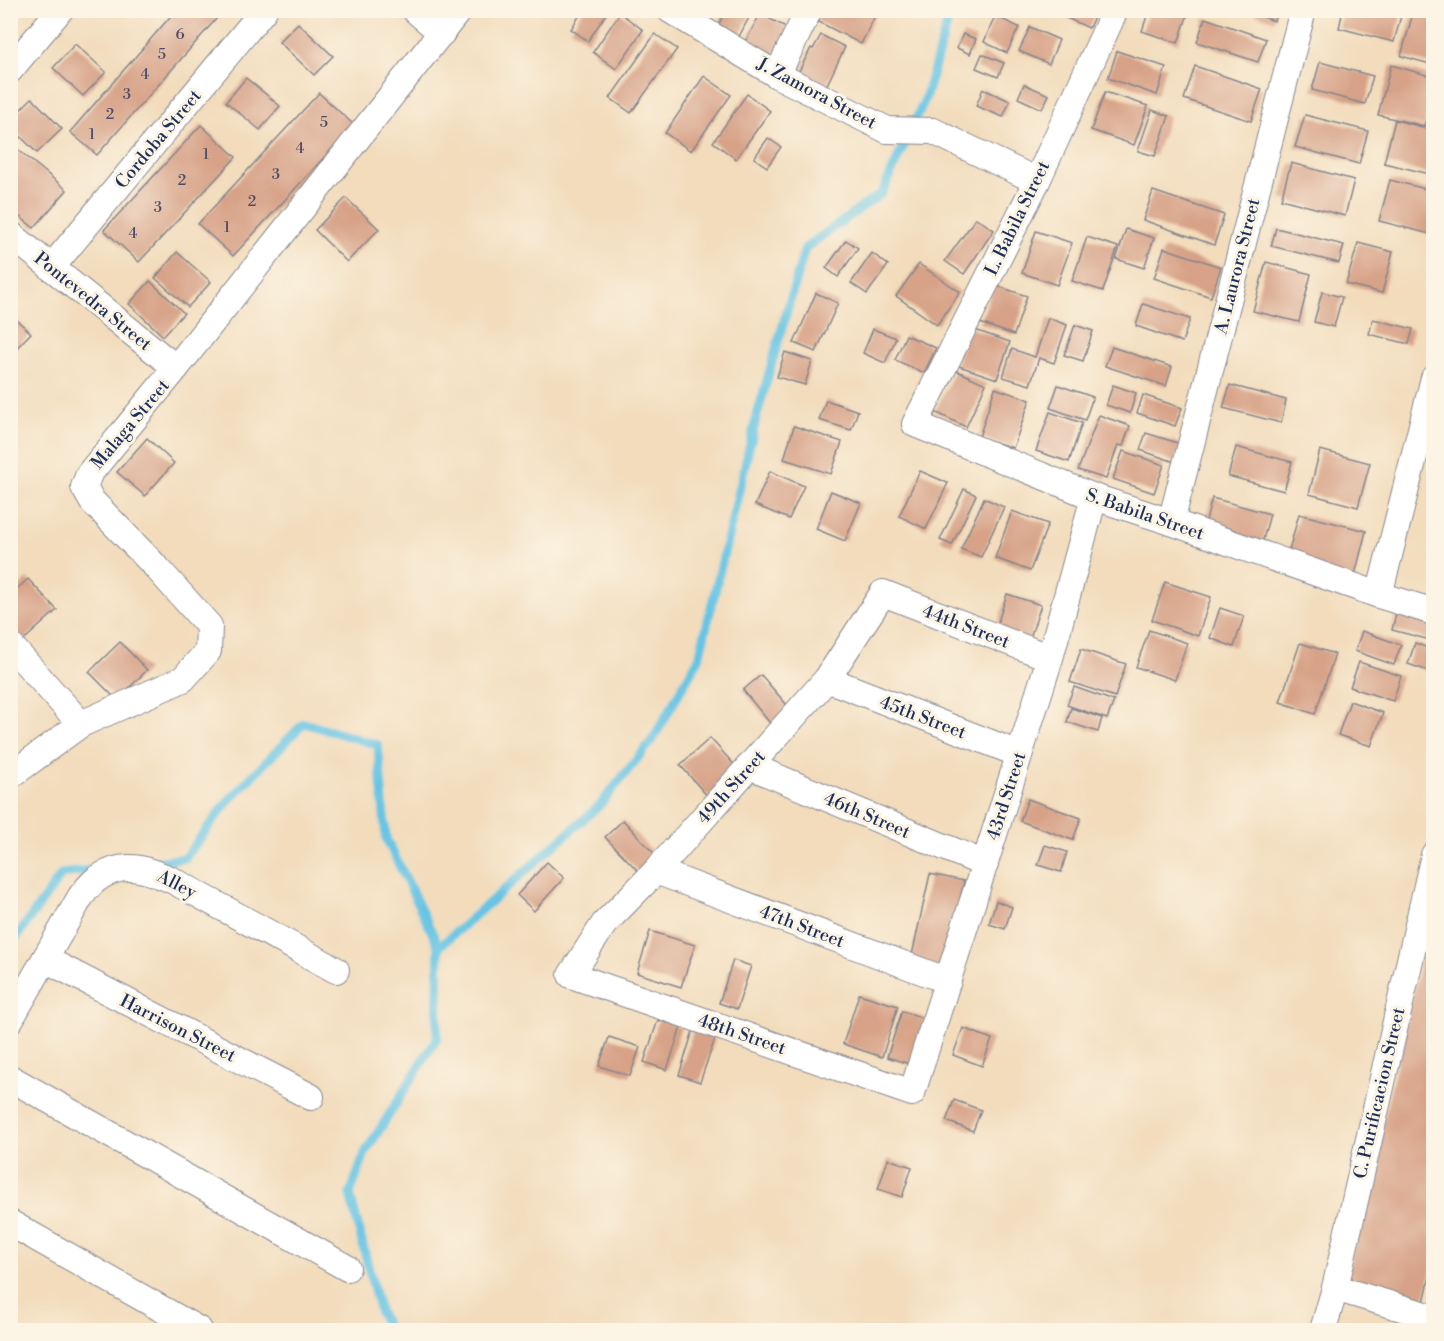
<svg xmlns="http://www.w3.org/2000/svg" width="1444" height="1341" font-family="'Libre Bodoni',serif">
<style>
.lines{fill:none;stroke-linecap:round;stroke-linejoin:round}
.stream{stroke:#66c4e4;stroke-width:9}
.building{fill:#d7a287}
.minor-casing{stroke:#86868d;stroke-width:28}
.minor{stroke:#fff;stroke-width:26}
.labels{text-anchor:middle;stroke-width:6;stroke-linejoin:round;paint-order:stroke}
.number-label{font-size:15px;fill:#4a4c68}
.street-label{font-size:18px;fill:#1b2f5e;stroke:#fcf5e5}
</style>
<rect width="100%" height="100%" fill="#fcf5e5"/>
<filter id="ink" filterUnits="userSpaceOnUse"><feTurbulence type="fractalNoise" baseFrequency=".0167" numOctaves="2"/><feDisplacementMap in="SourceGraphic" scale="12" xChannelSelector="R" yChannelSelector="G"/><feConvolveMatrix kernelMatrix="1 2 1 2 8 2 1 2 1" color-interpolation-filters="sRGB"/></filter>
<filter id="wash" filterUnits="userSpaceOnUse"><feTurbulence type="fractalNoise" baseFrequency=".008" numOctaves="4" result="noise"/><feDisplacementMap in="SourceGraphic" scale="24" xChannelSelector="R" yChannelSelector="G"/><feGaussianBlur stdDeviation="1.35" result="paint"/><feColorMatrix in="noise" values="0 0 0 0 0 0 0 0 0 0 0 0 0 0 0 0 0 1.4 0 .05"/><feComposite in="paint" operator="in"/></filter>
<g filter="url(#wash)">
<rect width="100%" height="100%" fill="#f2dcbc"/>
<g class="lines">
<g class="stream">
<path d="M148,863L185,858L229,800L304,723L378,745L386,838L439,947L437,1038L365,1153L350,1194L380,1313L389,1330"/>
<path d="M10,946L62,874L98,869"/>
<path d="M439,947L600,805L653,739L699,658L757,415L805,248L882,193L925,99L951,10"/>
</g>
</g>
<g id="blocks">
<g class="building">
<path d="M176,10H224L97,155L70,132Z"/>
<path d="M583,10H609L588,41L571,29Z"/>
<path d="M726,10L752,12L735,44L714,33Z"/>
<path d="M823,10H878L861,44L817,21Z"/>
<path d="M1049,10H1097L1089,28Z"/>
<path d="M1149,10H1176L1188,14L1178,43L1142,31Z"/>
<path d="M1245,10H1277L1274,21Z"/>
<path d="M1343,10L1402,12L1394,42L1339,28Z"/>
<path d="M620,13L643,30L616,69L593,52Z"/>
<path d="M1413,13L1434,18V65L1401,56Z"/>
<path d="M760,14L788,28L768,66L740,52Z"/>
<path d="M995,16L1019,27L1007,53L984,42Z"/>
<path d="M1205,18L1266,39L1258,62L1197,42Z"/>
<path d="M298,23L333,56L314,75L279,42Z"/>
<path d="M1030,27L1059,40L1049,64L1019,51Z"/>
<path d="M655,34L677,49L631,113L610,98Z"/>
<path d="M963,34L976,39L970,54L957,48Z"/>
<path d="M821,35L845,47L824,91L796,77L811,48L813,49Z"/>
<path d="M75,44L106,72L83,96L53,68Z"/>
<path d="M1117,51L1166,67L1157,95L1108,78Z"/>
<path d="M982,54L1004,63L998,77L976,68Z"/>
<path d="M1320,62L1373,76L1365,104L1312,90Z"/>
<path d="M1391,65L1434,77V90L1424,126L1378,115Z"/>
<path d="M1195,66L1262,89L1251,121L1184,99Z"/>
<path d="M704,76L731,95L691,151L665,133Z"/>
<path d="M246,78L280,106L260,130L226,102Z"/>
<path d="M1024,84L1049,95L1042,109L1018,98Z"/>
<path d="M983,89L1010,101L1003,117L976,106Z"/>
<path d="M1105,92L1148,106L1134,145L1091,130Z"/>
<path d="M319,93L354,125L233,256L198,224Z"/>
<path d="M747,94L770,111L736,159L713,142Z"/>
<path d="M32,98L62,129L37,153L10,126V120Z"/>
<path d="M1152,110L1169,116L1155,156L1138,151Z"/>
<path d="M1305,115L1368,131L1359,164L1295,147Z"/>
<path d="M1395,120L1434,130V175L1384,163Z"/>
<path d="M201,125L236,157L139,262L104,230Z"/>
<path d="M768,138L781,147L767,167L754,158Z"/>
<path d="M10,143L67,190L34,228L10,209Z"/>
<path d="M1291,163L1354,180L1345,216L1281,199Z"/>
<path d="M1390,180L1434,191V235L1379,221Z"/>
<path d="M1153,191L1224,215L1214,245L1143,220Z"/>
<path d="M346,198L379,229L347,262L315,230Z"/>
<path d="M976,218L994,230L964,274L945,261Z"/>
<path d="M1276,228L1344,245L1339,263L1271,246Z"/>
<path d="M1126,229L1154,238L1144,268L1116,259Z"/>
<path d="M1036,231L1072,243L1057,285L1022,273Z"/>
<path d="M1087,237L1118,247L1103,291L1072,281Z"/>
<path d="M846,240L858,248L838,277L826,268Z"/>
<path d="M1358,243L1393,252L1382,293L1346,284Z"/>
<path d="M1164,248L1221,267L1211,297L1154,278Z"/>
<path d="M177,252L211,282L188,307L155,278Z"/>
<path d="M872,253L888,265L867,294L851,283Z"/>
<path d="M1266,262L1311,274L1299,322L1253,311Z"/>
<path d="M919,264L960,292L937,325L896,296Z"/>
<path d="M150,281L184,313L163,336L129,304Z"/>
<path d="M994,285L1027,296L1014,335L980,323Z"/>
<path d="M1322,292L1342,297L1334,327L1314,322Z"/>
<path d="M816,293L838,303L816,352L794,343Z"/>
<path d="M1143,304L1190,319L1182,342L1136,326Z"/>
<path d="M10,314L31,333L10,355Z"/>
<path d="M1048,318L1067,325L1054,363L1039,358L1030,385L1003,377L1012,349L1035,357Z"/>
<path d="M1373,319L1413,329L1409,344L1369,334Z"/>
<path d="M1075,325L1093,331L1083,361L1064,355Z"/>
<path d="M969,328L1010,342L997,379L956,365Z"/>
<path d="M873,329L896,338L885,363L863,353Z"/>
<path d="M906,335L936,348L924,373L895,360Z"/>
<path d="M1112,347L1172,367L1166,386L1105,366Z"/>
<path d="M785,352L812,361L805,385L777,377Z"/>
<path d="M955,370L986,384L966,427L935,412Z"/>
<path d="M1058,385L1093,397L1085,420L1050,408Z"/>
<path d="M1113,385L1136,393L1130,413L1106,405Z"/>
<path d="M1230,385L1286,400L1281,423L1223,408Z"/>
<path d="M995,388L1030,400L1013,448L979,437Z"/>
<path d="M1143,395L1182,408L1175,426L1137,413Z"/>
<path d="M826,400L858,411L851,430L819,420Z"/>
<path d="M1050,412L1082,423L1069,462L1036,451Z"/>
<path d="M1099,415L1130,426L1123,446L1118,445L1106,479L1078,470Z"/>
<path d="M794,426L842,442L831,474L784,459Z"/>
<path d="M1146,433L1181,444L1175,462L1140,450Z"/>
<path d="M147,438L174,463L145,496L117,472Z"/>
<path d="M1236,447L1292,462L1284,491L1228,476Z"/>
<path d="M1320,450L1370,463L1358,507L1309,494Z"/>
<path d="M1123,451L1164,465L1154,493L1113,479Z"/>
<path d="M770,471L804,486L789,519L755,505Z"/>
<path d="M920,471L948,483L926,529L899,516Z"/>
<path d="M964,489L976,495L952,545L940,540Z"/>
<path d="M831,491L861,503L845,541L816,529Z"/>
<path d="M984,498L1004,507L981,557L961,549Z"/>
<path d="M1212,498L1270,514L1260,551L1202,536Z"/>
<path d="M1012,511L1048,524L1030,571L995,558Z"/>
<path d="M1299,514L1366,531L1354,579L1286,561Z"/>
<path d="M28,579L57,610L16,647L10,640V595Z"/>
<path d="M1165,582L1211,597L1198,636L1152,620Z"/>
<path d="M1007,594L1041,605L1028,644L994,634Z"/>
<path d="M1220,608L1244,616L1234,647L1210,638Z"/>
<path d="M1397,610L1434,620V641L1392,630Z"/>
<path d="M1149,630L1187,643L1175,680L1136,667Z"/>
<path d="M1362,631L1401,645L1394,665L1355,651Z"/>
<path d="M120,642L147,670L117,700L89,672Z"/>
<path d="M1300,643L1335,654L1315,714L1280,702Z"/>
<path d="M1415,643L1434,650V673L1408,664Z"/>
<path d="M1081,649L1126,664L1115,697L1070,682Z"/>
<path d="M1359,662L1401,676L1393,701L1350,687Z"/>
<path d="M761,675L793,712L774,728L743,690Z"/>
<path d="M1074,687L1114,701L1107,719L1067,705Z"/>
<path d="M1350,701L1383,713L1371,746L1338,735Z"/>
<path d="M1071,708L1102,718L1098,732L1067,722Z"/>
<path d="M710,738L739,770L709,798L680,765Z"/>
<path d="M1028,799L1081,818L1073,840L1020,821Z"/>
<path d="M623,820L662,862L645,878L605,837Z"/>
<path d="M1045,845L1067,852L1061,872L1038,865Z"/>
<path d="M547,862L564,878L534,911L517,895Z"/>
<path d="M930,874L964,881L943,971L910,964Z"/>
<path d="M996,901L1012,907L1005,929L989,924Z"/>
<path d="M650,931L695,945L681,987L637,973Z"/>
<path d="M1424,948L1434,950V1260L1423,1306L1344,1288Z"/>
<path d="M733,960L751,966L737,1009L719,1003Z"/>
<path d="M859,994L898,1006L882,1057L843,1044Z"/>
<path d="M902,1011L927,1019L912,1065L887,1057Z"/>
<path d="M658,1020L681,1027L667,1070L644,1062Z"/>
<path d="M963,1028L992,1039L982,1066L953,1055Z"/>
<path d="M693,1031L715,1039L700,1082L679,1075Z"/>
<path d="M609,1037L640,1047L630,1076L599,1066Z"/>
<path d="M954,1100L981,1110L973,1131L946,1121Z"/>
<path d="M888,1159L912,1167L902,1197L878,1189Z"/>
</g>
</g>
</g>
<g filter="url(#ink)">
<use href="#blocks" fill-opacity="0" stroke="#86868d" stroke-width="1.5"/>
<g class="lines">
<g class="minor-casing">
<g id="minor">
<path d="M415,10L442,33"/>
<path d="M670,10L777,75L887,130L933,131L1037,181"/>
<path d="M1115,10L1037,181L915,424L1094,497L1171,522L1379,595L1434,612"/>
<path d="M10,70L60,10"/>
<path d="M777,75L809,10"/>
<path d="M10,234L176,368"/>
<path d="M51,268L264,10"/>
<path d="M1171,522L1303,10"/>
<path d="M1379,595L1434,378"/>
<path d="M10,645L81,724"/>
<path d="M1050,658L883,593L827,679L656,871L604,924L571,975L912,1093L1050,658L1094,497"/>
<path d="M827,679L1019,754"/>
<path d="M750,766L985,864"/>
<path d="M10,776L81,724L183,679L208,651L209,626L158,569L92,501L84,487L89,474L176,368L459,10"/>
<path d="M656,871L948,981"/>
<path d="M45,959L311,1097"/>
<path d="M10,1020L81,896C86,890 91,883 97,879C123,860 146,869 172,880L336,970"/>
<path d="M10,1078L347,1268"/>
<path d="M10,1223L199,1330"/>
<path d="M1335,1288L1432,1317L1434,1320"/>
<path d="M1323,1330L1335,1288L1434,855"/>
</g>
</g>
<use href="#minor" class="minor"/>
</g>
</g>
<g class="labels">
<g class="number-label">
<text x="180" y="39">6</text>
<text x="162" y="59">5</text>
<text x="145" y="79">4</text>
<text x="127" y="99">3</text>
<text x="110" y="119">2</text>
<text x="324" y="127">5</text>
<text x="92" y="139">1</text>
<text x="300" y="153">4</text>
<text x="206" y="159">1</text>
<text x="276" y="179">3</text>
<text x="182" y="185">2</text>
<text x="252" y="206">2</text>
<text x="158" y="212">3</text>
<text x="227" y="232">1</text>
<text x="133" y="238">4</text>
</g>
<g class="street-label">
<text transform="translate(817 93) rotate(28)" y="6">J. Zamora Street</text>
<text transform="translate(158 139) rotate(-50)" y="6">Cordoba Street</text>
<text transform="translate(1017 218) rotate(-64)" y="6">L. Babila Street</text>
<text transform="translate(1237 266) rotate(-76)" y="6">A. Laurora Street</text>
<text transform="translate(93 301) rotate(39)" y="6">Pontevedra Street</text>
<text transform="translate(130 424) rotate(-50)" y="6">Malaga Street</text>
<text transform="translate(1145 514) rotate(19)" y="6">S. Babila Street</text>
<text transform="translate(966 626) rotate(21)" y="6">44th Street</text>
<text transform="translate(923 717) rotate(21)" y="6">45th Street</text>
<text transform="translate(731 787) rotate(-48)" y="6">49th Street</text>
<text transform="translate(1006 796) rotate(-72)" y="6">43rd Street</text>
<text transform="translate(867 815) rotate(23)" y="6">46th Street</text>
<text transform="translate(177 884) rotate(27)" y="6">Alley</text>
<text transform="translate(802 926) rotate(21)" y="6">47th Street</text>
<text transform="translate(178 1028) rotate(27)" y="6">Harrison Street</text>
<text transform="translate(742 1034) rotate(19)" y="6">48th Street</text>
<text transform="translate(1379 1093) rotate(-77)" y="6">C. Purificacion Street</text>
</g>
</g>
<rect width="1444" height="1341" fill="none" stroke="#fcf5e5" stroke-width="36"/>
</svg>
